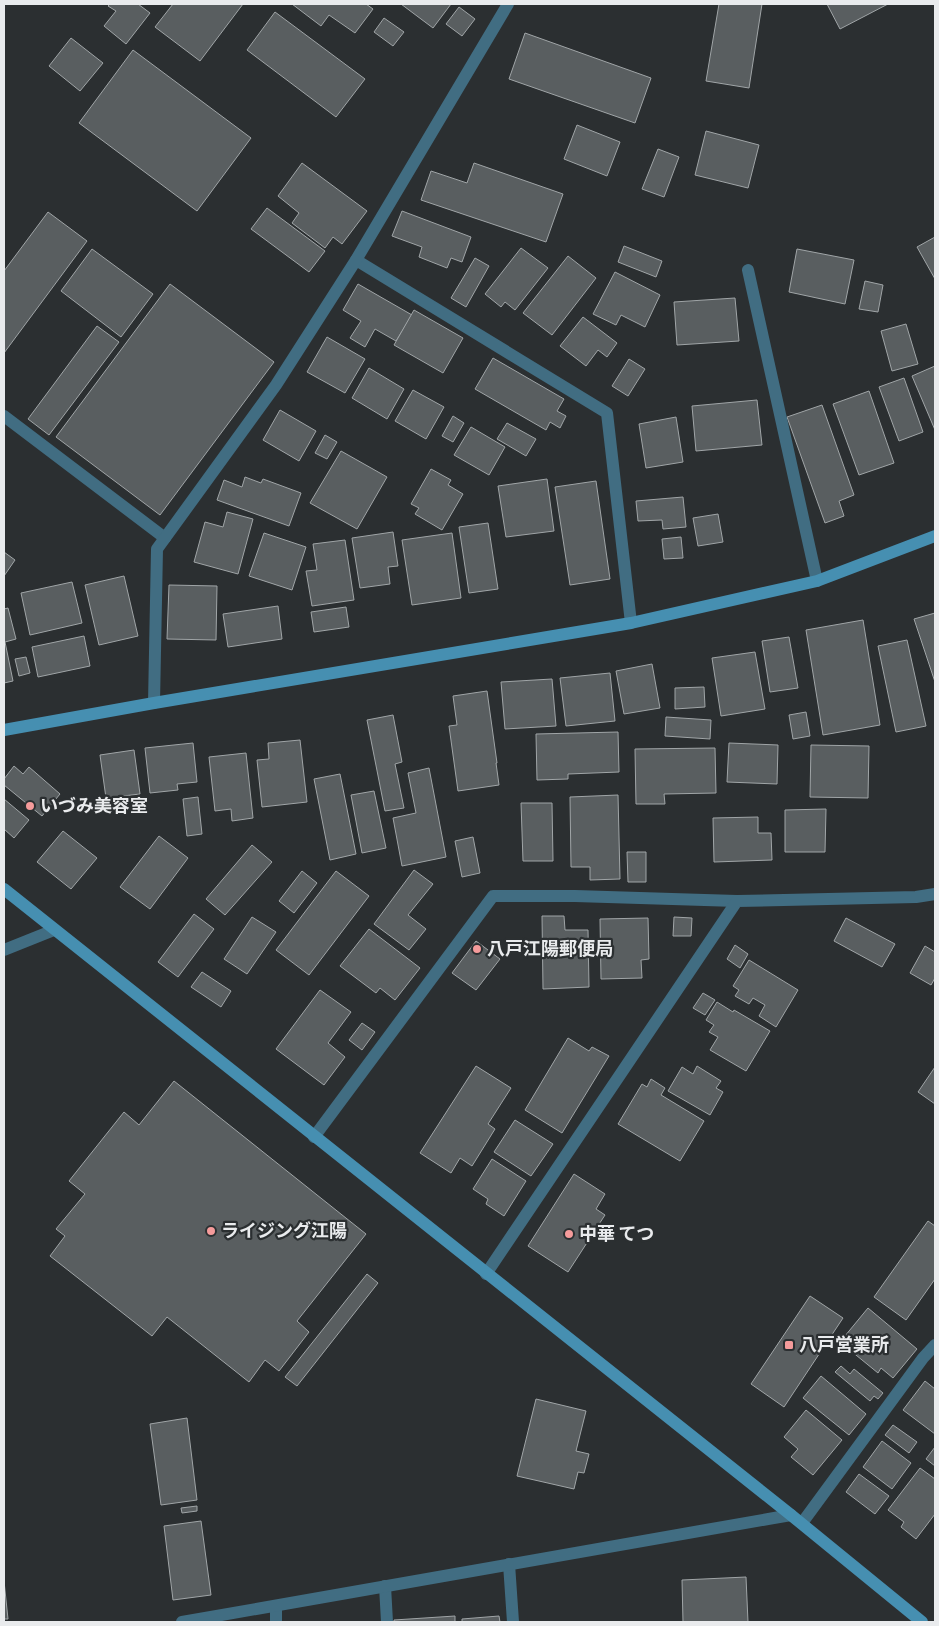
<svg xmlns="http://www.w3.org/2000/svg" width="939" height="1626" font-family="Literata,'Noto Sans JP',serif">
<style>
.building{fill:#595e60;stroke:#a0a5a7}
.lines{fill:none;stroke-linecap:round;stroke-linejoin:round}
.street{stroke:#416d82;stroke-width:12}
.secondary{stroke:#468fb1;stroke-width:12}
.poi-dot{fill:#f59b9b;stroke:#2b2f31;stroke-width:2}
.labels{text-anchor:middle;stroke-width:4.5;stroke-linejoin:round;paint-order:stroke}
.poi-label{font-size:18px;font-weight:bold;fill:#e9ebed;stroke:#2b2f31;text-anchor:start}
</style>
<rect width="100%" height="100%" fill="#2b2f31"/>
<g class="building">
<path d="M110,4H138L150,13L126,44L104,26L116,11L108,6Z"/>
<path d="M173,4H243L200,61L155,27Z"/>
<path d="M292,4H366L373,9L355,33L329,15L321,26Z"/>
<path d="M401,4H451L433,28Z"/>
<path d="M719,4H762L749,88L706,81Z"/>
<path d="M827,4H888L840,29Z"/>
<path d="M459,7L475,19L462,36L446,24Z"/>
<path d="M275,12L365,79L336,117L247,50Z"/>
<path d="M384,18L404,32L393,46L374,32Z"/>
<path d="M525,33L651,78L635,123L509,79Z"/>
<path d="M71,38L103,63L80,91L49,66Z"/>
<path d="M133,50L251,138L197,211L79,123Z"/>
<path d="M577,125L620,142L607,176L564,159Z"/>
<path d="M706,131L759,145L748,188L695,175Z"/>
<path d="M658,149L679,157L664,197L642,189Z"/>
<path d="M302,163L367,211L342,244L333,237L325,248L292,223L299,213L278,196Z"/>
<path d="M474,163L563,194L546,242L421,200L431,171L467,183Z"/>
<path d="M267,208L325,251L309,272L251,229Z"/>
<path d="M402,211L471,237L462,262L451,258L447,268L419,257L422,247L392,236Z"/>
<path d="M48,212L87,241L4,353V271Z"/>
<path d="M935,237V279L917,247Z"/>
<path d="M624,246L662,261L656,277L618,262Z"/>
<path d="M521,248L548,268L515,310L505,302L501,307L485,294Z"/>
<path d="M92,249L153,294L121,337L61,291Z"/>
<path d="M797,249L854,260L845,304L789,292Z"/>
<path d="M568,256L596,278L552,335L523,313Z"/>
<path d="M475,258L489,266L466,307L451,298Z"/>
<path d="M615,272L660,295L645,327L621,315L616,325L593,314Z"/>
<path d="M865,281L883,285L878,312L859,309Z"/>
<path d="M170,284L274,362L160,515L56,437Z"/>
<path d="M358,284L412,315L396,341L375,329L365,347L350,338L361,321L343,310Z"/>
<path d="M735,298L739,341L677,345L674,302Z"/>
<path d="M414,310L463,338L443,373L394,345Z"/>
<path d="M583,317L617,343L607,357L598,350L586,366L560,346Z"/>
<path d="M906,324L918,364L892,371L881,331Z"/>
<path d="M97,326L119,342L49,435L28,419Z"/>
<path d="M327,337L365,359L345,393L307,372Z"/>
<path d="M493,358L564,399L557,411L566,416L560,428L550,422L546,430L475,389Z"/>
<path d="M629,359L645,369L628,396L612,386Z"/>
<path d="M935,366V430L912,376Z"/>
<path d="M369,368L404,389L387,419L352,398Z"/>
<path d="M904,378L923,432L899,441L879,387Z"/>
<path d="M413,390L444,407L426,439L395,421Z"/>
<path d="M869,391L894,463L859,475L833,404Z"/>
<path d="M757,400L762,445L696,451L692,406Z"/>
<path d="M822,405L854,495L839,501L844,516L825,523L787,417Z"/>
<path d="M280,410L316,431L299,461L263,440Z"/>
<path d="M453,416L464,423L453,442L442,436Z"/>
<path d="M676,417L683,462L646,468L639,424Z"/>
<path d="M507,423L536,439L526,456L497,439Z"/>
<path d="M471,427L505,447L489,475L454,455Z"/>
<path d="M325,435L337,442L327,459L315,453Z"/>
<path d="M341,451L387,477L357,529L310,503Z"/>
<path d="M431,469L451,480L448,485L463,494L442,530L415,514L419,508L411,504Z"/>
<path d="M245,477L261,483L263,479L301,493L289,526L217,500L224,480L242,487Z"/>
<path d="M547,479L554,531L506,537L498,486Z"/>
<path d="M596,481L610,579L570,585L555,487Z"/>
<path d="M683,497L686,527L663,529L662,520L638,521L636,501Z"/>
<path d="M227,512L253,519L238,574L194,562L205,522L223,527Z"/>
<path d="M718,514L723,542L698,546L693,518Z"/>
<path d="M488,523L498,589L469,593L459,527Z"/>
<path d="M393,532L398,566L388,567L390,584L360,588L352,538Z"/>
<path d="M264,533L306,547L292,590L249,576Z"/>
<path d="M452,533L461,598L412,605L402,540Z"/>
<path d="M681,537L683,558L664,559L662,539Z"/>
<path d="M345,540L354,600L312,606L306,571L317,570L313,544Z"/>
<path d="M4,552L15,560L4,576Z"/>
<path d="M124,576L138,636L99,645L85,585Z"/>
<path d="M72,582L82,623L30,635L21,593Z"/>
<path d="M169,585L217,586L216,640L167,639Z"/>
<path d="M278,606L282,639L228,647L223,614Z"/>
<path d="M346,607L349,627L314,632L311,612Z"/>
<path d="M8,608L16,639L5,642L13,681L4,683V609Z"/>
<path d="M935,613V682L914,619Z"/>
<path d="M863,620L880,725L823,735L806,630Z"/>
<path d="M84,636L90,666L38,677L32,647Z"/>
<path d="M789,637L798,688L770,692L762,641Z"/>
<path d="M907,640L926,726L896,732L878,646Z"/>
<path d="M755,652L765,709L721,716L712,658Z"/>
<path d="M26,657L30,673L19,676L15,659Z"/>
<path d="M652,664L660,708L624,714L616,671Z"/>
<path d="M610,673L615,721L566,726L560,678Z"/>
<path d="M552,679L556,726L505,729L501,682Z"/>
<path d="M704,687L705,707L675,709V688Z"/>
<path d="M487,691L497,763H496L499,785L458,791L449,726L457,725L453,696Z"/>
<path d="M806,712L810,736L793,739L789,715Z"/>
<path d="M393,715L402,762L395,764L404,808L385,811L367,720Z"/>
<path d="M666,717L711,720L710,739L665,736Z"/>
<path d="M618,732L619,772L568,774V779L537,780L536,734Z"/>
<path d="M300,740L307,802L262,807L257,760L269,759L268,743Z"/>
<path d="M193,743L197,782L177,784L178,790L150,793L145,748Z"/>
<path d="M729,743L778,745L777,784L727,782Z"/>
<path d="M811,745L869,746L868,798L810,797Z"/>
<path d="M715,748L716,793L664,794L665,804H636L635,749Z"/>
<path d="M134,750L140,794L106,798L100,755Z"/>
<path d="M246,753L253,818L232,821L231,809L215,811L209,757Z"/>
<path d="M14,766L23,774L29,767L60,794L42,816L4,785V779Z"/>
<path d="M429,768L446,857L402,866L393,818L416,813L408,773Z"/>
<path d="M340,774L356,854L330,860L314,779Z"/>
<path d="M374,791L386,848L362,853L351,795Z"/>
<path d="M618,795L620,879L590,880V867H571L570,797Z"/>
<path d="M198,797L202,834L187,836L183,799Z"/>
<path d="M4,799L29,820L14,838L4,829Z"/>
<path d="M521,803H552L553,861H523Z"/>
<path d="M826,809L825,852H785V810Z"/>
<path d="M758,817V833H771L772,860L714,862L713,818Z"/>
<path d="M63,831L97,858L71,889L37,862Z"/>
<path d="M159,836L188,858L150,909L120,887Z"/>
<path d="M473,837L480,873L462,877L455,841Z"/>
<path d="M252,845L272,862L225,915L206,899Z"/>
<path d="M627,852H646V882H628Z"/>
<path d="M414,870L433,884L408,915L426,929L409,950L374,924Z"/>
<path d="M302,871L317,883L294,913L279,901Z"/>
<path d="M336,871L369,896L309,975L276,950Z"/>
<path d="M194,914L214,929L178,977L158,962Z"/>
<path d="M542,916H564L565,930H588L589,987L543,989Z"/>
<path d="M252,917L276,932L247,974L224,959Z"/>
<path d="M674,917L692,918L691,936H673Z"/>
<path d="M648,918L649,959L641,960L642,978L601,979L600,919Z"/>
<path d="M846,918L895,944L882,967L834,941Z"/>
<path d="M369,929L420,968L395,1000L380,988L376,993L340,966Z"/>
<path d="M476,941L500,959L476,990L452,973Z"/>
<path d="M735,945L748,954L740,968L727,959Z"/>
<path d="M925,946L935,952V978L931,985L910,973Z"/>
<path d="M749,960L798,990L776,1027L759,1016L765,1005L753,998L749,1004L735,996L739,990L733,986Z"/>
<path d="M202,972L231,991L221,1007L191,987Z"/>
<path d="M320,990L351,1012L328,1043L345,1057L324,1085L276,1049Z"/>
<path d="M703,993L715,1000L705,1015L693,1008Z"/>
<path d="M717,1002L733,1012L734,1010L770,1031L746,1071L710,1050L718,1037L709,1032L714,1025L706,1020Z"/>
<path d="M362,1023L375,1032L362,1050L349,1040Z"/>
<path d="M568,1038L589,1051L592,1047L609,1056L562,1133L525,1110Z"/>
<path d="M476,1066L511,1088L488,1124L495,1129L472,1166L460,1158L451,1173L420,1153Z"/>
<path d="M697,1066L721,1081L716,1088L723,1092L710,1115L668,1091L682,1067L693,1074Z"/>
<path d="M935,1067V1104L918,1092Z"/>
<path d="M651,1079L665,1088L661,1095L704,1121L680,1161L618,1124L642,1084L647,1087Z"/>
<path d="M174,1081L366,1234L297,1321L309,1332L279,1371L265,1360L249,1382L167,1317L152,1336L50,1256L65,1236L56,1229L85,1194L69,1181L124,1112L139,1125Z"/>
<path d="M515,1120L553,1144L531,1176L494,1152Z"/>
<path d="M492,1159L526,1181L504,1216L486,1204L488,1199L473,1189Z"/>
<path d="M574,1174L605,1194L596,1209L605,1215L568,1272L528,1246Z"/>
<path d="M928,1221L935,1226V1279L906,1320L874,1297Z"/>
<path d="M367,1274L378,1283L297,1386L285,1377Z"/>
<path d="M810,1296L843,1318L784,1407L751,1384Z"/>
<path d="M868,1308L917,1349L893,1378L881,1368L878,1373L840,1342Z"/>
<path d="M841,1366L850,1374L854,1369L883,1393L878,1399L874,1396L870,1401L835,1372Z"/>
<path d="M821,1376L866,1414L849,1435L803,1398Z"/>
<path d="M925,1381L935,1389V1434L903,1410Z"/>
<path d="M536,1399L586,1411L576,1451L589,1454L584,1473L578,1472L574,1489L517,1476Z"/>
<path d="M806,1410L842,1440L813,1475L791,1457L798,1449L784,1437Z"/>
<path d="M187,1418L197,1500L161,1505L150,1424Z"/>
<path d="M893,1425L917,1442L909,1453L885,1435Z"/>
<path d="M882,1441L911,1463L892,1489L863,1467Z"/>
<path d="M935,1447V1466L926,1459Z"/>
<path d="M920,1468L935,1479V1514L916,1539L901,1527L904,1522L888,1510Z"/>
<path d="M859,1474L889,1496L875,1514L846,1492Z"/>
<path d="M197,1506V1511L182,1513L181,1508Z"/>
<path d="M201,1521L211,1595L173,1600L164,1526Z"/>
<path d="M746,1577L748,1622H683L682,1580Z"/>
<path d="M4,1581L8,1619H4Z"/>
<path d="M455,1616V1622H394V1620Z"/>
<path d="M499,1616L500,1622H462V1619Z"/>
</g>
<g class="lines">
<g class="street">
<path d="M356,260L607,413L631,623"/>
<path d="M748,270L817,581"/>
<path d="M4,416L165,538"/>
<path d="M154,703L157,549L276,385L356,260L508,4"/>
<path d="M4,950L54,930"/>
<path d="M314,1137L493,896H575L737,901"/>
<path d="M486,1274L737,901L916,897L935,894"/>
<path d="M802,1523L923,1358L935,1345"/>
<path d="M509,1564L513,1622"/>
<path d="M385,1586L387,1622"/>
<path d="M276,1606V1622"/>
<path d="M182,1622L791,1515"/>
</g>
<g class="secondary">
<path d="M4,730L154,703L631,623L817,581L935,536"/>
<path d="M4,889L791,1515L922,1622"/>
</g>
</g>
<g class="poi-dot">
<circle cx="30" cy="806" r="5"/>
<circle cx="477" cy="949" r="5"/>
<circle cx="211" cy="1231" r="5"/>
<circle cx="569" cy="1234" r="5"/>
<rect x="784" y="1340" width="10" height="10" rx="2.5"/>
</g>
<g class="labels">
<g class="poi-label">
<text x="40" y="812">いづみ美容室</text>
<text x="487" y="955">八戸江陽郵便局</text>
<text x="221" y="1237">ライジング江陽</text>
<text x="579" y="1240">中華 てつ</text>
<text x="799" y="1351">八戸営業所</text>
</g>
</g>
<rect width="939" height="1626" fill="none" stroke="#e9ebed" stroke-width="10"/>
</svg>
